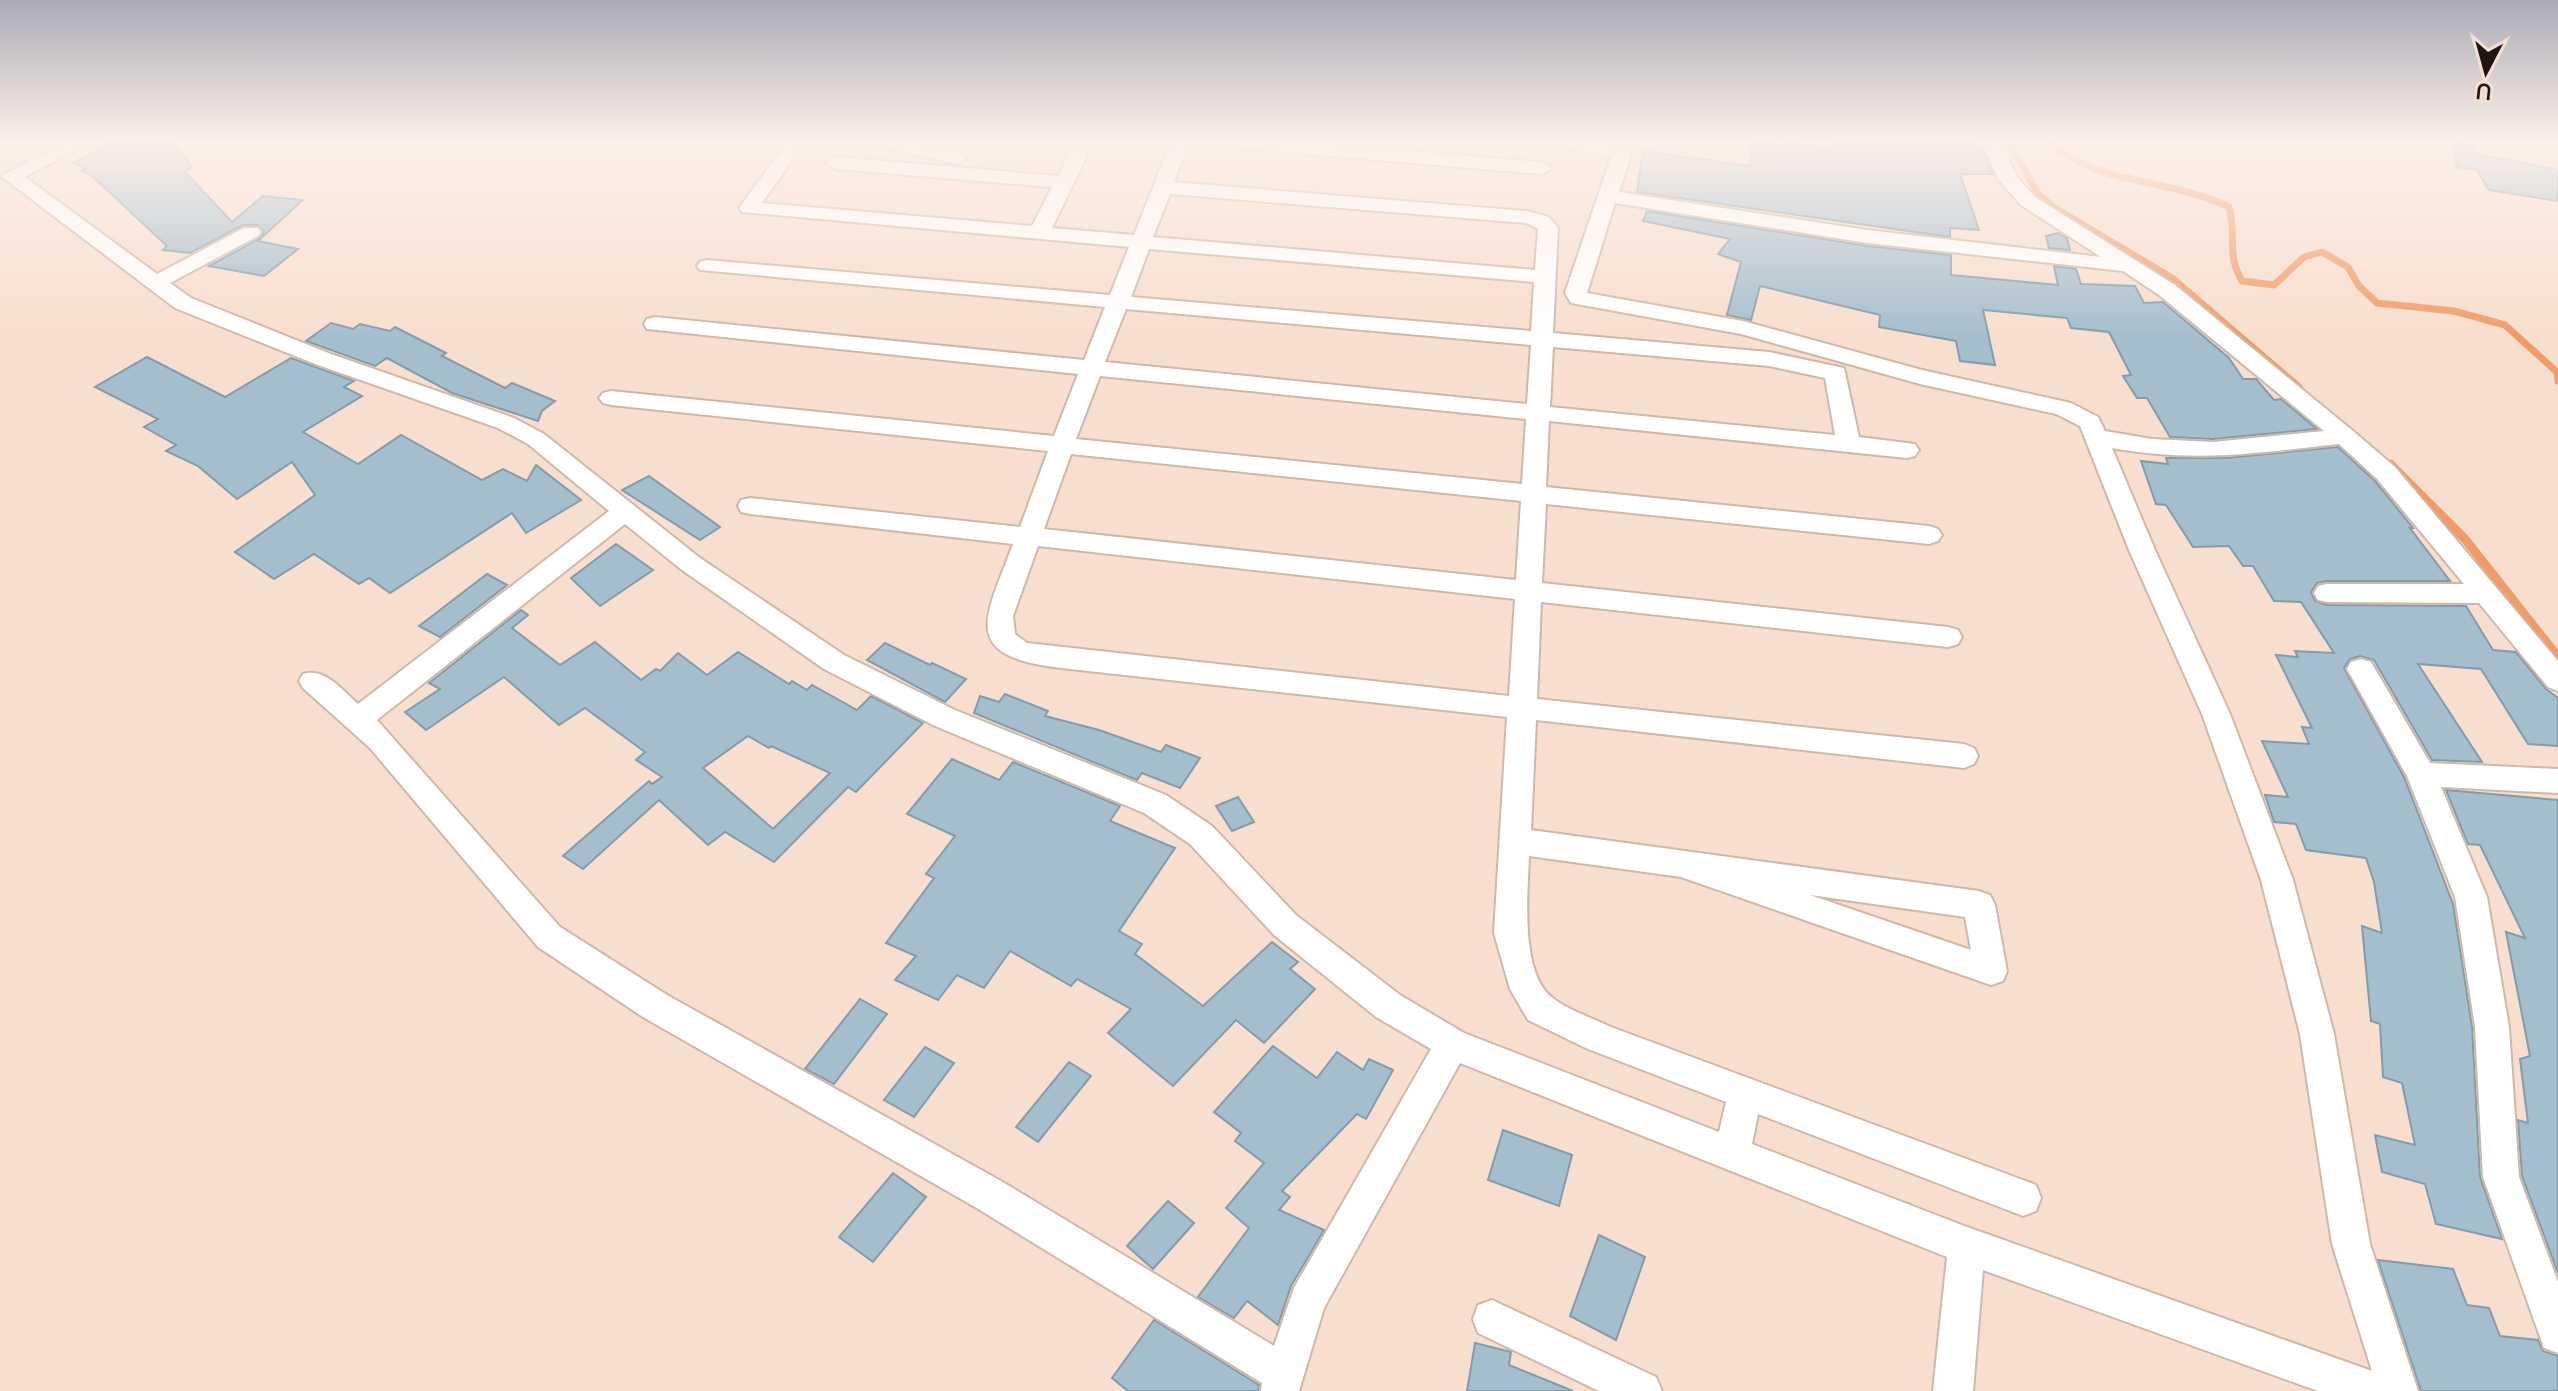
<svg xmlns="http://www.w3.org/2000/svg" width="2558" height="1391" font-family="Manrope,sans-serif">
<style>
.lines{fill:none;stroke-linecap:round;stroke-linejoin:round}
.stream-far1{stroke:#ef9c68;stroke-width:7}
.stream{stroke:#ef9c68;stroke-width:9}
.building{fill:#a5bece;stroke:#839cab;stroke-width:2;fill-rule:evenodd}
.minor-casing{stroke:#d0b7a8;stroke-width:4}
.minor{fill:#fff;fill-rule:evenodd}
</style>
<rect width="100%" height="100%" fill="#f8dece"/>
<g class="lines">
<g class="stream-far1">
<path d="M2009,142L2038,194L2053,207L2172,278L2299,387"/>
<path d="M2048,142C2101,186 2169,178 2229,207C2237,237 2226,254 2242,281L2274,285L2304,257L2322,252L2348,267L2359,286L2377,303L2454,311L2505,325L2557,372L2558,381"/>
</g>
<path class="stream" d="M2390,464L2465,539L2558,657"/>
</g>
<g class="building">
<path d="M101,142H175L192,168L184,171L232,222L263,196L303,200L258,241L298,249L264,276L209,266L259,239L264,232L258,225H243L190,253L163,250L167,246L90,174L82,171L86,169L72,163L100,150Z"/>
<path d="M1751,142H1790L1832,149V142H1980L1993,174H1960L1979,230L1950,228V237L1637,192L1643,151L1750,166Z"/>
<path d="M2452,142L2475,145L2477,154L2558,170V201L2489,190L2477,170L2457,167Z"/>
<path d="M1647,211L1867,246L1951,255V275L2058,285L2054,266L2076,269L2081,284L2135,286L2144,303L2163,302L2229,358L2243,379H2256L2274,400L2281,399L2317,429L2213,439L2170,437L2147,398H2137L2123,376L2131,375L2109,332L2071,328L2067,318L1983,310L1995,365L1960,361L1956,341L1879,327L1880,315L1760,286L1751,320L1727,315L1741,262L1718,254L1730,239L1643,221Z"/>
<path d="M2058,233L2067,238L2070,250L2049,248L2046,236Z"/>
<path d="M331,323L353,329L360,324L390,331L395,327L446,353L442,356L505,388L512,383L555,401L542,411L538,421L452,393L387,358L375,366L306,341Z"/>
<path d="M147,357L225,397L291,358L354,381L344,387L362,396L303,432L358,464L401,435L482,480L503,469L527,481L536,465L581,500L526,533L512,513L390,593L369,578L359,584L314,554L274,579L235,552L315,495L292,462L237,499L198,466L166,451L176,445L144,427L158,419L95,387Z"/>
<path d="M2338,447L2375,481L2413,528H2410L2450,581H2326L2317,583L2311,592L2315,601L2327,605L2466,606L2493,650L2516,652L2546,689L2558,698V746L2528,744L2481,669L2418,664L2482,762L2432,760L2374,660L2360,656L2350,659L2344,668L2404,777L2453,904L2472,1027L2480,1177L2502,1239L2436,1224L2425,1184L2382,1172L2375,1135L2415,1145L2402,1083L2383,1077L2380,1024L2371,1021L2362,926L2382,933L2374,882L2366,858L2306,850L2296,824L2274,822L2265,795L2288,797L2262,741L2309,744L2302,727L2312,728L2276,655L2298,657L2295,651L2334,653L2301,602L2274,601L2253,566H2243L2229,546L2193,547L2166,505L2156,504L2141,461L2168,464L2166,458H2226Z"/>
<path d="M649,476L720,527L700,540L622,490Z"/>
<path d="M616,544L653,570L600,606L571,578Z"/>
<path d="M487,574L507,585L440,637L419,626Z"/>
<path d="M521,610L528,615L512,628L560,665L595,642L641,680L656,669L660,671L678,653L707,675L738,652L789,684L792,681L807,690L812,685L857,710L871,696L923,723L856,792L848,787L774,862L725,832L708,845L659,800L583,869L563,856L649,781L652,784L662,777L636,760L645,752L585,708L559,725L504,677L426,730L405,712L440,689L429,683ZM748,736L769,748L771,746L830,773L773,829L703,768Z"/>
<path d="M885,643L930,665L932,663L966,679L945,702L867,660Z"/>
<path d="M1005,694L1048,711L1045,716L1099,730L1161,752L1166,745L1200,758L1180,788L1142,773L1137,780L974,713L980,696L999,702Z"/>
<path d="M952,759L999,780L1013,762L1120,806L1110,821L1175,848L1119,931L1142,944L1135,954L1203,1006L1272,942L1298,962L1290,969L1315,989L1264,1043L1236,1020L1173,1086L1108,1033L1131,1009L1077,979L1071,986L1010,951L984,988L957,975L938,1000L895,980L916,956L886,943L934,878L926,874L955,836L907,814Z"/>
<path d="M2446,790L2558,800V1273L2522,1176L2518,1120L2528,1123L2520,1059L2530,1056L2506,932L2525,938L2480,845L2468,844Z"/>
<path d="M1238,797L1254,822L1232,831L1216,806Z"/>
<path d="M860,999L887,1014L834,1084L805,1069Z"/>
<path d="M1273,1046L1317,1078L1337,1052L1363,1070L1369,1059L1393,1070L1366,1119L1357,1114L1282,1191L1290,1197L1279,1210L1324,1230L1291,1286L1278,1325L1247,1301L1234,1318L1198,1297L1249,1228L1226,1208L1264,1163L1235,1141L1241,1133L1214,1112Z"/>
<path d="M925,1047L954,1063L914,1117L884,1100Z"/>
<path d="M1069,1062L1091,1076L1038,1142L1016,1127Z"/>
<path d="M1503,1130L1572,1155L1559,1206L1488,1180Z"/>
<path d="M893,1173L926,1197L873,1262L839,1237Z"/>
<path d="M1168,1201L1194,1223L1153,1269L1127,1246Z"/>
<path d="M1599,1235L1645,1257L1616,1340L1570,1316Z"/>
<path d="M2378,1260L2453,1269L2467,1305L2489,1308L2500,1336L2538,1340L2543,1351L2558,1356V1391H2421Z"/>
<path d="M1154,1320L1259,1385L1258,1391H1128L1112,1378Z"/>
<path d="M1475,1343L1511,1352L1509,1365L1573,1391H1467Z"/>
</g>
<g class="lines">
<g class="minor-casing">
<g id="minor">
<path d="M66,142H90L25,177L157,274L244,228H258L261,232L258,236L170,283L191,298L331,354L514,418L544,434L700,558L844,655L955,710L1166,795L1212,826L1296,915L1400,995L1464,1033L1719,1132L1726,1102L1588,1049L1528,1020L1510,989L1494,933L1507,717L1061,668C957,656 986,618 1013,544L750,514L741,512L738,506L741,500L750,498L1020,527L1048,451L611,405L603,403L599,398L603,393L611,391L1054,436L1078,374L647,329L644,324L647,319L655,317L1084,360L1105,307L700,270L697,266L700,262L707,260L1110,295L1129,247L742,212L739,208L787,142H805L762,203L1032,226L1052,187L836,169L826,163L836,157L1058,176L1071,150L1078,148L1088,154L1052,228L1134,235L1171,142H1189L1174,182L1527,211L1549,217L1558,228L1553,333L1769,352L1844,368L1859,437L1915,444L1919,450L1915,456L1907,458L1549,421L1546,487L1929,526L1938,529L1942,535L1938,541L1929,544L1546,504L1542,583L1948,627L1958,630L1962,637L1958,644L1948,647L1541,602L1537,699L1964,744L1974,748L1978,756L1974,764L1964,768L1536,720L1531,830L1979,891L1990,895L1995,905L2007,971L2003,981L1991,985L1681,877L1529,856C1528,893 1519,975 1554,999C1570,1011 1593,1018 1611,1027L2023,1180L2036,1185L2041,1198L2036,1211L2023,1216L1758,1114L1752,1144L1967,1227L2372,1371L2332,1244L2300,1034L2261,880L2202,714L2129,550L2080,426L2056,414L1920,384L1741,334L1571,303L1565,293L1611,157L1555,146L1553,142H1594L1628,151L1631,155L1619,192L1867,230L2101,257L2021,205L1998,179L1983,142H2001L2017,177L2035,197L2175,285L2353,431L2395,467L2558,661V691L2548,687L2479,603L2327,602L2318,600L2314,593L2318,586L2327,584H2464L2377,479L2339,444C2257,453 2195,463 2112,448L2155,550L2230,714L2293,880L2334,1034L2370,1244L2418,1391H2318L1983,1270L1973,1391H1933L1947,1257L1460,1063L1324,1308L1299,1391H1261L1262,1383L975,1207L643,1017L538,947L370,748L303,688L299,681L303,674C325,667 342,690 358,704L609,511L528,444L498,428L315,364L175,308L1,176ZM1170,194L1526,223L1538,229L1535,270L1153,237ZM1615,203L1867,243L2123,271L2159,295L2324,431L2213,442L2152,439L2105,431L2098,417L2071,403L1922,370L1743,321L1587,293ZM1149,249L1534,282L1531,331L1131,297ZM1126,309L1531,345L1527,404L1105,362ZM1553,347L1769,366L1825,378L1835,435L1550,407ZM1100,376L1526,419L1522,484L1076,439ZM1071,454L1521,501L1516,580L1044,529ZM625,524L682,570L824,669L935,726L1144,813L1190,844L1274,935L1376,1017L1431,1049L1294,1288L1274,1346L1001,1181L667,995L560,927L377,720ZM1038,546L1515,599L1509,696L1027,643L1015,634L1013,616ZM1810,895L1965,917L1971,950Z"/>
<path d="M883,142H908L964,154L967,158L957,164L884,148Z"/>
<path d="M1224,142H1299L1542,162L1552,168L1542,174L1233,148Z"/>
<path d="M2361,659L2371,662L2430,763L2558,769V793L2441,787L2487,897L2509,1027L2519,1177L2558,1282V1353L2544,1348L2483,1177L2475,1027L2455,897L2407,776L2347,669L2351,662Z"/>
<path d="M1492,1300L1656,1377L1662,1391H1599L1478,1333L1473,1319L1478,1305Z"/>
</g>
</g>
<use href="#minor" class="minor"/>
</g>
<linearGradient id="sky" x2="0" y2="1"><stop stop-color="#abaab5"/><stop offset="0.42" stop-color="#fcf0e9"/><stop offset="1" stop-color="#fcf0e9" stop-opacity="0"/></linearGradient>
<rect width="2558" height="337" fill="url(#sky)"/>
<g transform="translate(2486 72) rotate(186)" stroke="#f8dece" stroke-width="6" paint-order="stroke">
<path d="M0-6L14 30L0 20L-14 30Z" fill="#1f1611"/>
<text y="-12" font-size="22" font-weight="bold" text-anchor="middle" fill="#1f1611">U</text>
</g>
</svg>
